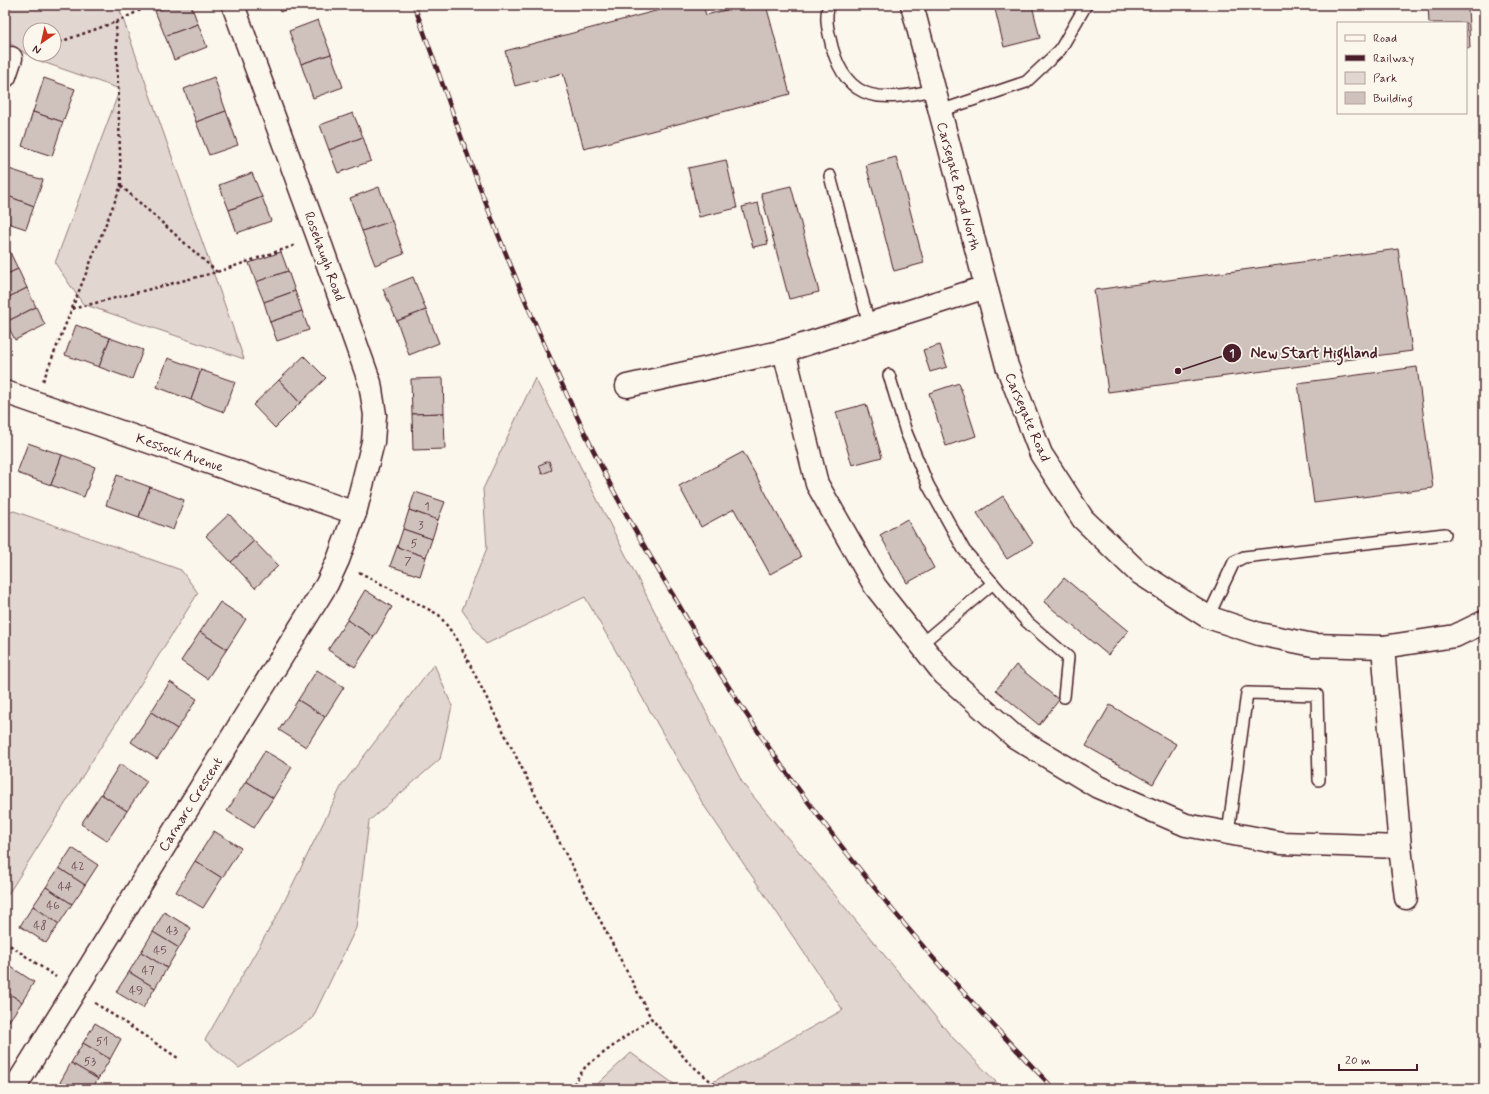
<svg xmlns="http://www.w3.org/2000/svg" width="1489" height="1094" font-family="Mynerve,sans-serif">
<style>
.green{fill:#e2d7d0;stroke:#967b7e;fill-rule:evenodd}
.building{fill:#cfc2bc;stroke:#4a1f2b}
.lines{fill:none;stroke-linecap:round;stroke-linejoin:round}
.service-casing{stroke:#4a1f2b;stroke-width:14}
.minor-casing{stroke:#4a1f2b;stroke-width:25}
.path{stroke:#4a1f2b;stroke-width:2.5;stroke-dasharray:3 3;stroke-linecap:butt}
.service{stroke:#fbf7ec;stroke-width:11}
.minor{stroke:#fbf7ec;stroke-width:22}
.rail-casing{stroke:#4a1f2b;stroke-width:4.5}
.rail{stroke:#fbf7ec;stroke-width:3;stroke-dasharray:9;stroke-linecap:butt}
.labels{text-anchor:middle;stroke-width:3.5;stroke-linejoin:round;paint-order:stroke}
.number-label{font-size:12px;fill:#6b484f}
.street-label{font-size:14px;fill:#4a1f2b;stroke:#fbf7ec}
.leader{fill:none;stroke:#4a1f2b;stroke-width:1.5}
.callout-dot{fill:#4a1f2b;stroke:#fbf7ec;stroke-width:1.5}
.mark-label{font-size:12px;text-anchor:middle;font-weight:bold;fill:#fff}
.callout-label{font-size:15px;text-anchor:middle;font-weight:bold;fill:#4a1f2b;stroke:#fbf7ec;stroke-width:3.5;stroke-linejoin:round;paint-order:stroke}
</style>
<rect width="100%" height="100%" fill="#fbf7ec"/>
<filter id="ink" filterUnits="userSpaceOnUse"><feTurbulence type="fractalNoise" baseFrequency=".025" numOctaves="2"/><feDisplacementMap in="SourceGraphic" scale="8" xChannelSelector="R" yChannelSelector="G"/><feConvolveMatrix kernelMatrix="1 2 1 2 8 2 1 2 1" color-interpolation-filters="sRGB"/></filter>
<g filter="url(#ink)">
<g class="green">
<path d="M5,5H118L244,359L83,304L55,263L120,89L34,59L5,40ZM30,30H54V54H30Z"/>
<path d="M535,378L743,784L952,1037L1003,1089H700L843,1010L703,804L585,597L486,644L462,610L487,548L483,489Z"/>
<path d="M14,511L181,570L198,593L5,899V514Z"/>
<path d="M434,664L452,706L440,759L369,821L356,928L312,1019L239,1068L205,1040L279,912L342,785Z"/>
<path d="M631,1053L681,1089H592Z"/>
</g>
<g class="building">
<path d="M171,5H191L198,24L165,36L155,11Z"/>
<path d="M277,5H298L280,12Z"/>
<path d="M678,5H703L706,15L745,5H766L790,94L584,149L563,73L515,86L505,51Z"/>
<path d="M994,5H1032L1040,38L1004,47Z"/>
<path d="M1428,5H1445V8L1468,7L1470,48H1466V23H1429Z"/>
<path d="M318,20L331,54L301,64L289,31Z"/>
<path d="M198,24L207,47L174,60L165,36Z"/>
<path d="M331,54L343,87L313,98L301,64Z"/>
<path d="M214,77L226,111L196,122L184,89Z"/>
<path d="M44,78L75,89L63,122L33,112Z"/>
<path d="M226,111L238,145L209,155L196,122Z"/>
<path d="M33,112L63,122L52,156L22,146Z"/>
<path d="M353,113L363,137L329,150L320,125Z"/>
<path d="M363,137L371,161L338,173L329,150Z"/>
<path d="M896,157L924,263L894,271L866,165Z"/>
<path d="M726,160L737,208L699,217L688,168Z"/>
<path d="M9,169L43,180L34,206L5,195V181Z"/>
<path d="M252,173L262,197L229,210L219,185Z"/>
<path d="M791,186L819,292L789,299L761,193Z"/>
<path d="M379,187L392,221L362,231L350,198Z"/>
<path d="M5,195L34,206L26,229L5,222Z"/>
<path d="M262,197L271,221L237,233L229,210Z"/>
<path d="M758,203L768,244L753,247L742,207Z"/>
<path d="M392,221L404,254L375,265L362,231Z"/>
<path d="M1398,249L1412,351L1108,392L1094,290Z"/>
<path d="M9,250L18,269L5,275V252Z"/>
<path d="M281,252L288,271L256,282L249,263Z"/>
<path d="M18,269L27,288L5,299V275Z"/>
<path d="M288,271L295,291L264,302L256,282Z"/>
<path d="M413,277L426,310L397,321L383,289Z"/>
<path d="M27,288L36,307L6,322L5,299Z"/>
<path d="M295,291L302,311L270,322L264,302Z"/>
<path d="M36,307L45,325L15,340L6,322Z"/>
<path d="M426,310L439,343L409,355L397,321Z"/>
<path d="M302,311L309,330L277,341L270,322Z"/>
<path d="M76,325L110,338L99,367L65,355Z"/>
<path d="M110,338L143,350L132,379L99,367Z"/>
<path d="M940,345L947,367L930,372L923,350Z"/>
<path d="M304,356L326,378L300,403L279,380Z"/>
<path d="M168,358L201,370L191,400L157,387Z"/>
<path d="M1417,367L1433,488L1314,503L1298,383Z"/>
<path d="M201,370L235,382L224,412L191,400Z"/>
<path d="M443,378L444,413L412,414L411,379Z"/>
<path d="M279,380L300,403L275,428L253,405Z"/>
<path d="M959,383L976,436L946,446L929,393Z"/>
<path d="M866,404L882,457L852,465L836,412Z"/>
<path d="M444,413L445,449L413,450L412,414Z"/>
<path d="M28,443L62,455L51,485L17,473Z"/>
<path d="M743,452L801,557L770,574L734,509L701,527L679,486Z"/>
<path d="M62,455L95,467L84,497L51,485Z"/>
<path d="M549,461L552,470L542,474L539,465Z"/>
<path d="M117,475L150,487L139,517L106,505Z"/>
<path d="M150,487L184,500L173,530L139,517Z"/>
<path d="M415,492L445,502L438,520L409,510Z"/>
<path d="M1003,496L1033,543L1007,559L977,513Z"/>
<path d="M409,510L438,520L432,539L403,529Z"/>
<path d="M229,514L254,541L231,562L206,536Z"/>
<path d="M907,519L934,568L907,583L880,535Z"/>
<path d="M403,529L432,539L426,557L397,547Z"/>
<path d="M254,541L278,566L255,588L231,562Z"/>
<path d="M397,547L426,557L420,576L390,566Z"/>
<path d="M1064,578L1128,631L1108,655L1044,602Z"/>
<path d="M365,590L392,607L374,637L347,620Z"/>
<path d="M220,602L246,619L227,649L200,632Z"/>
<path d="M347,620L374,637L355,667L328,650Z"/>
<path d="M200,632L227,649L207,679L181,661Z"/>
<path d="M1016,665L1059,700L1039,725L996,690Z"/>
<path d="M317,670L344,687L325,717L298,700Z"/>
<path d="M170,682L197,699L177,729L151,712Z"/>
<path d="M298,700L325,717L306,747L279,730Z"/>
<path d="M1110,705L1176,744L1153,784L1086,746Z"/>
<path d="M151,712L177,729L157,759L131,742Z"/>
<path d="M265,751L292,767L273,798L246,781Z"/>
<path d="M120,764L147,781L127,811L101,794Z"/>
<path d="M246,781L273,798L254,828L227,811Z"/>
<path d="M101,794L127,811L107,841L81,824Z"/>
<path d="M214,831L241,848L222,878L195,861Z"/>
<path d="M72,848L98,865L85,885L59,868Z"/>
<path d="M195,861L222,878L203,908L176,892Z"/>
<path d="M59,868L85,885L72,904L46,887Z"/>
<path d="M46,887L72,904L59,924L33,906Z"/>
<path d="M33,906L59,924L46,943L20,926Z"/>
<path d="M164,912L191,928L179,948L153,932Z"/>
<path d="M153,932L179,948L167,968L141,952Z"/>
<path d="M141,952L167,968L155,988L129,972Z"/>
<path d="M8,965L34,982L22,1002L5,991V969Z"/>
<path d="M129,972L155,988L143,1008L116,992Z"/>
<path d="M5,991L22,1002L9,1021L5,1019Z"/>
<path d="M95,1023L121,1039L110,1059L83,1043Z"/>
<path d="M83,1043L110,1059L98,1079L71,1063Z"/>
<path d="M71,1063L98,1079L92,1089H68L59,1084Z"/>
<path d="M59,1084L68,1089H56Z"/>
</g>
<g class="lines">
<g class="service-casing">
<g id="service">
<path d="M829,5C824,19 829,33 832,47C848,105 884,101 934,90"/>
<path d="M940,111L1026,82L1060,50L1086,5"/>
<path d="M830,176L869,324"/>
<path d="M889,375L906,432L928,485L964,550L1026,621L1068,657L1064,697"/>
<path d="M1208,617L1234,562L1244,557L1445,534"/>
<path d="M921,644L993,583"/>
<path d="M1228,833L1247,693L1317,695L1319,780"/>
</g>
</g>
<g class="minor-casing">
<g id="minor">
<path d="M912,5L1007,366L1041,454L1083,519L1138,572L1208,617L1259,634L1313,645L1383,647L1455,636L1484,622"/>
<path d="M5,76L11,58"/>
<path d="M784,351L817,484L875,586L944,674L1015,737L1098,787L1186,825L1281,843L1400,847"/>
<path d="M627,386L784,351L986,287"/>
<path d="M5,392L355,513"/>
<path d="M1383,647L1400,847L1406,898"/>
<path d="M14,1089L327,584L338,560L355,513L373,442L375,415L370,383L318,237L233,5"/>
</g>
</g>
<g class="path">
<path d="M54,44L116,22L151,5"/>
<path d="M121,186L217,272"/>
<path d="M72,309L217,272L296,245"/>
<path d="M43,381L121,186L116,22"/>
<path d="M359,572L439,615L457,639L546,816L651,1018L688,1062L720,1089"/>
<path d="M5,942L56,977"/>
<path d="M95,1003L178,1058"/>
<path d="M570,1089L586,1066L651,1018"/>
</g>
<use href="#service" class="service"/>
<use href="#minor" class="minor"/>
<g class="rail-casing">
<path id="rail" d="M414,5C437,67 458,130 481,191C519,289 560,385 607,478C627,518 650,556 673,595C713,665 757,733 805,798C881,901 965,998 1054,1089"/>
</g>
<use href="#rail" class="rail"/>
</g>
</g>
<g class="labels">
<g class="number-label">
<text x="427" y="510">1</text>
<text x="421" y="529">3</text>
<text x="414" y="547">5</text>
<text x="408" y="565">7</text>
<text x="78" y="870">42</text>
<text x="65" y="890">44</text>
<text x="53" y="909">46</text>
<text x="40" y="929">48</text>
<text x="172" y="934">43</text>
<text x="160" y="954">45</text>
<text x="148" y="974">47</text>
<text x="136" y="994">49</text>
<text x="102" y="1045">51</text>
<text x="90" y="1065">53</text>
</g>
<g class="street-label">
<text transform="translate(959 186) rotate(75)" y="5">Carsegate Road North</text>
<text transform="translate(325 256) rotate(70)" y="5">Rosehaugh Road</text>
<text transform="translate(1028 417) rotate(67)" y="5">Carsegate Road</text>
<text transform="translate(180 452) rotate(19)" y="5">Kessock Avenue</text>
<text transform="translate(190 804) rotate(-58)" y="5">Carnarc Crescent</text>
</g>
</g>
<path class="leader" d="M1178 371L1232 353"/>
<g class="callout-dot">
<circle cx="1178" cy="371" r="4"/>
<circle cx="1232" cy="353" r="10"/>
</g>
<g class="mark-label">
<text x="1232" y="357">1</text>
</g>
<g class="callout-label">
<text x="1314" y="358">New Start Highland</text>
</g>
<rect width="1489" height="1094" fill="none" stroke="#fbf7ec" stroke-width="20"/>
<rect x="10" y="10" width="1469" height="1074" fill="none" stroke="#4a1f2b" stroke-width="1.5" filter="url(#ink)"/>
<rect x="1337" y="22" width="130" height="92" fill="#fbf7ec" stroke="#b4a19f"/>
<rect x="1345" y="35" width="20" height="6" fill="#fbf7ec" stroke="#b4a19f"/>
<text x="1373" y="42" font-size="12" fill="#4a1f2b">Road</text>
<rect x="1345" y="55" width="20" height="6" fill="#4a1f2b" stroke="#b4a19f"/>
<text x="1373" y="62" font-size="12" fill="#4a1f2b">Railway</text>
<rect x="1345" y="72" width="20" height="12" fill="#e2d7d0" stroke="#b4a19f"/>
<text x="1373" y="82" font-size="12" fill="#4a1f2b">Park</text>
<rect x="1345" y="92" width="20" height="12" fill="#cfc2bc" stroke="#b4a19f"/>
<text x="1373" y="102" font-size="12" fill="#4a1f2b">Building</text>
<g transform="translate(42 42) rotate(214)"><circle r="19" fill="#fbf7ec" stroke="#b4a19f"/>
<path d="M0-3L7 15L0 10L-7 15Z" fill="#c8321e"/>
<text y="-6" font-size="11" font-weight="bold" text-anchor="middle" fill="#4a1f2b">N</text>
</g>
<path d="M1339 1064v6h78v-6" fill="none" stroke="#4a1f2b" stroke-width="2"/>
<text x="1345" y="1064" font-size="12" fill="#4a1f2b" stroke="#fbf7ec" stroke-width="3" paint-order="stroke">20 m</text>
</svg>
